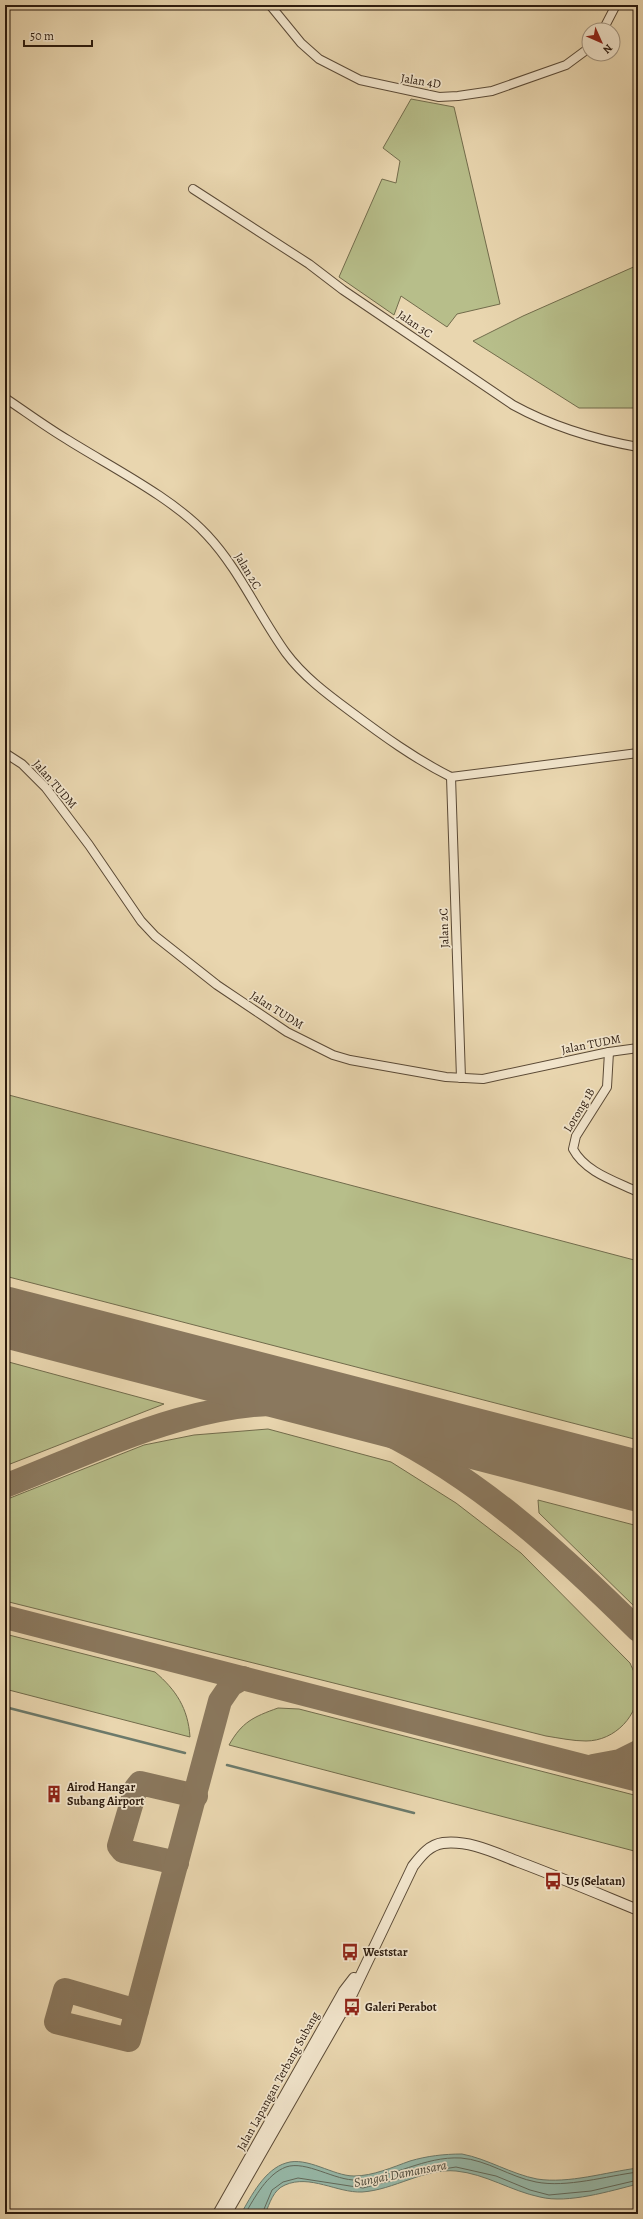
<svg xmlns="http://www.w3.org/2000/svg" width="643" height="2219" font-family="Alegreya,serif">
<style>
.green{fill:#b7be8a;stroke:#726c4c}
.water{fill:#97b9a9;stroke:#6c7a6b}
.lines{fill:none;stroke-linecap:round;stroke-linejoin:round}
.shore{stroke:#626a5c;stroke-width:1}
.stream{stroke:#6c7a6b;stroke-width:2.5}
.taxiway{stroke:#8a785e;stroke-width:24}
.runway{stroke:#8a785e;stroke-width:61}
.minor-casing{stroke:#5b4a36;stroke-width:10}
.tertiary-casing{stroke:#5b4a36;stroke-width:12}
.minor{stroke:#f1e4cb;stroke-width:8}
.tertiary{stroke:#f1e4cb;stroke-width:10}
.labels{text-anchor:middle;stroke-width:3.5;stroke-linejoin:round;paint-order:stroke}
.street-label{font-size:12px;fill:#2c1b0e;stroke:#f1e4cb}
.poi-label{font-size:12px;font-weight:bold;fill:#2c1b0e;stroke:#f1e4cb;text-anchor:start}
.water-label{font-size:13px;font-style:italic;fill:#4c4a3c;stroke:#f1e4cb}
</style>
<rect width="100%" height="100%" fill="#e9d6af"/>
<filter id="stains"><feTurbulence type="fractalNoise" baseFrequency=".005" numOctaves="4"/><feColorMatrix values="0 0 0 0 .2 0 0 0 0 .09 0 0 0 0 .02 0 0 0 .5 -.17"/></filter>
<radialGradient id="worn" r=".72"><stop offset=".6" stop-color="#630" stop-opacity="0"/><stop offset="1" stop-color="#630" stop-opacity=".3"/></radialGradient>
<g class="green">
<path d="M411,99L454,107L500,304L457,314L447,327L401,296L394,315L339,277L382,179L396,183L400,161L383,148Z"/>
<path d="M638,265V408H579L473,341L523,316Z"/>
<path d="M5,1094L638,1261V1440L5,1276Z"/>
<path d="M5,1361L164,1404L5,1466Z"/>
<path d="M268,1429L391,1462L456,1503L521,1553L630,1663C633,1670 638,1679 638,1686C640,1715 615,1741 586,1741C573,1741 559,1738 546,1736L5,1601V1500L144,1445L194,1435Z"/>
<path d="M538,1500L638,1526V1610L539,1513Z"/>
<path d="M5,1634L155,1672C176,1690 188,1708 190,1737L5,1689Z"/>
<path d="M278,1708L299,1709L638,1796V1852L229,1745C242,1722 253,1717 278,1708Z"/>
</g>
<path class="water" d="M462,2154C488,2159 511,2174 537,2179C569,2184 606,2172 638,2168V2184C610,2191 568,2204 540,2197C511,2191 486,2174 456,2171C424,2168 394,2190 362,2192C337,2193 310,2174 285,2185C273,2190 270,2203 265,2214H241C251,2196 265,2169 286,2163C307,2156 333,2176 354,2176C373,2176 393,2167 410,2161C427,2156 444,2154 462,2154Z"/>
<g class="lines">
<g class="shore">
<path d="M245,2214C255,2197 267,2174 286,2167C306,2160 335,2181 357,2180C393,2178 424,2156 461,2158C487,2160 510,2177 536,2182C567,2188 606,2176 638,2172"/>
<path d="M262,2214L272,2190L283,2182L298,2178L363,2188L424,2172L456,2167L496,2176L530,2190L549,2195L591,2191L638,2180"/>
</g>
<g class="stream">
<path d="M5,1707L185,1753"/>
<path d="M227,1765L414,1813"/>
</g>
<g class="taxiway">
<path d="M275,1387C311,1402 347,1414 382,1431C480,1479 561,1554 638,1630"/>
<path d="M5,1486C100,1449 199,1397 304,1404"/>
<path d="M5,1617L638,1780"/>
<path d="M593,1766L620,1761L638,1752"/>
<path d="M177,1863L123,1851L119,1846L136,1788L140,1783L196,1796"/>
<path d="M137,2011L65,1990L56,2022L129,2040L220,1701L231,1685L243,1678"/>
</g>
<path class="runway" d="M5,1317L638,1481"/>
<g class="minor-casing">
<g id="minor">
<path d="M270,5L301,43L319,59L360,80L439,97L458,96L492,91L566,65L589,48"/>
<path d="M603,30L616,5"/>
<path d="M193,189L309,264L343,290L513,405C553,427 593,439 638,447"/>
<path d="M5,398C26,412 46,427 68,440C111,467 173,498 207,535C239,569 258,614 286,653C303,676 327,694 350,711C382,735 415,759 451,777L638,753"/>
<path d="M5,753L22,764L46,788L89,845L141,921L155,936L217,985L287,1032L333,1055L350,1060L446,1077L483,1079L609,1052L638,1048"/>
<path d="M451,777L461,1078"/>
<path d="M609,1052L607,1087L576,1136L573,1149C585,1172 615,1181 638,1192"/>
</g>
</g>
<g class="tertiary-casing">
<g id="tertiary">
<path d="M218,2214L344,1991L354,1978"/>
<path d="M226,2214L351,1996L413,1866C421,1856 429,1845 443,1843C470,1840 495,1853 519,1862C559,1877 599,1894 638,1910"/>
</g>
</g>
<use href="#minor" class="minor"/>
<use href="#tertiary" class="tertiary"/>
</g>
<defs>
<g id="building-bare" transform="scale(1.38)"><path d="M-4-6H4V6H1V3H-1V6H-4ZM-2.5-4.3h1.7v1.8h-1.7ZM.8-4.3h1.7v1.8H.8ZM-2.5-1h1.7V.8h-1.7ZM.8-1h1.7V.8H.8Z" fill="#8f2418" stroke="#f1e4cb" stroke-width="2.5" paint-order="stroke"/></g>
<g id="bus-bare" transform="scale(1.38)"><path d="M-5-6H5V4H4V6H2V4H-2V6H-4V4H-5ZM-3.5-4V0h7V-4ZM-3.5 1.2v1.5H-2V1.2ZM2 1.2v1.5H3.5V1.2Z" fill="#8f2418" stroke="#f1e4cb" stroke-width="2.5" paint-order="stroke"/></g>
</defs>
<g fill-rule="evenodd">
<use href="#building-bare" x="54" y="1794"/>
<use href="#bus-bare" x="553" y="1881"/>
<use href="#bus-bare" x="350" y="1952"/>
<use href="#bus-bare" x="352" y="2007"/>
</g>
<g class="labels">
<g class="street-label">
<text transform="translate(421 81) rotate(9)" y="4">Jalan 4D</text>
<text transform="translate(415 324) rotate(34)" y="4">Jalan 3C</text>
<text transform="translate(248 571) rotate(59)" y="4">Jalan 2C</text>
<text transform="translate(55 784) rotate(49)" y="4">Jalan TUDM</text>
<text transform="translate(444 928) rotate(-92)" y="4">Jalan 2C</text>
<text transform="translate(277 1010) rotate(32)" y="4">Jalan TUDM</text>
<text transform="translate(591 1044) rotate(-11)" y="4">Jalan TUDM</text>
<text transform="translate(579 1110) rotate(-59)" y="4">Lorong 1B</text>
<text transform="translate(278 2081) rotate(-61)" y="4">Jalan Lapangan Terbang Subang</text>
</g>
<g class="poi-label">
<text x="67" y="1791">Airod Hangar<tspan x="67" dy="14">Subang Airport</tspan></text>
<text x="566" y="1885">U5 (Selatan)</text>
<text x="363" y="1956">Weststar</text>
<text x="365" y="2011">Galeri Perabot</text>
</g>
<g class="water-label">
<text transform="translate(400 2173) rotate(-11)" y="5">Sungai Damansara</text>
</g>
</g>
<rect width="643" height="2219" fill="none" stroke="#e9d6af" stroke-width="20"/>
<rect x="6" y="6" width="631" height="2207" fill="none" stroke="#2c1b0e" stroke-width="2"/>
<rect x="10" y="10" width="623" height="2199" fill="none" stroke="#2c1b0e"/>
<g transform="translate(601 42) rotate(135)"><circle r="19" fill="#f1e4cb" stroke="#a2947f"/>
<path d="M0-3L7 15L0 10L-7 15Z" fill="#8f2418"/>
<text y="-6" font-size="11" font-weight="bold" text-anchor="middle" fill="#2c1b0e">N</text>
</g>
<path d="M24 40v6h68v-6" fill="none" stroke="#2c1b0e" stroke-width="2"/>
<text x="30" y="40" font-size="12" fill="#2c1b0e" stroke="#f1e4cb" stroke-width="3" paint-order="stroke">50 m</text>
<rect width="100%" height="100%" filter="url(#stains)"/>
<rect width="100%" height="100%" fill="url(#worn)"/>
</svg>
